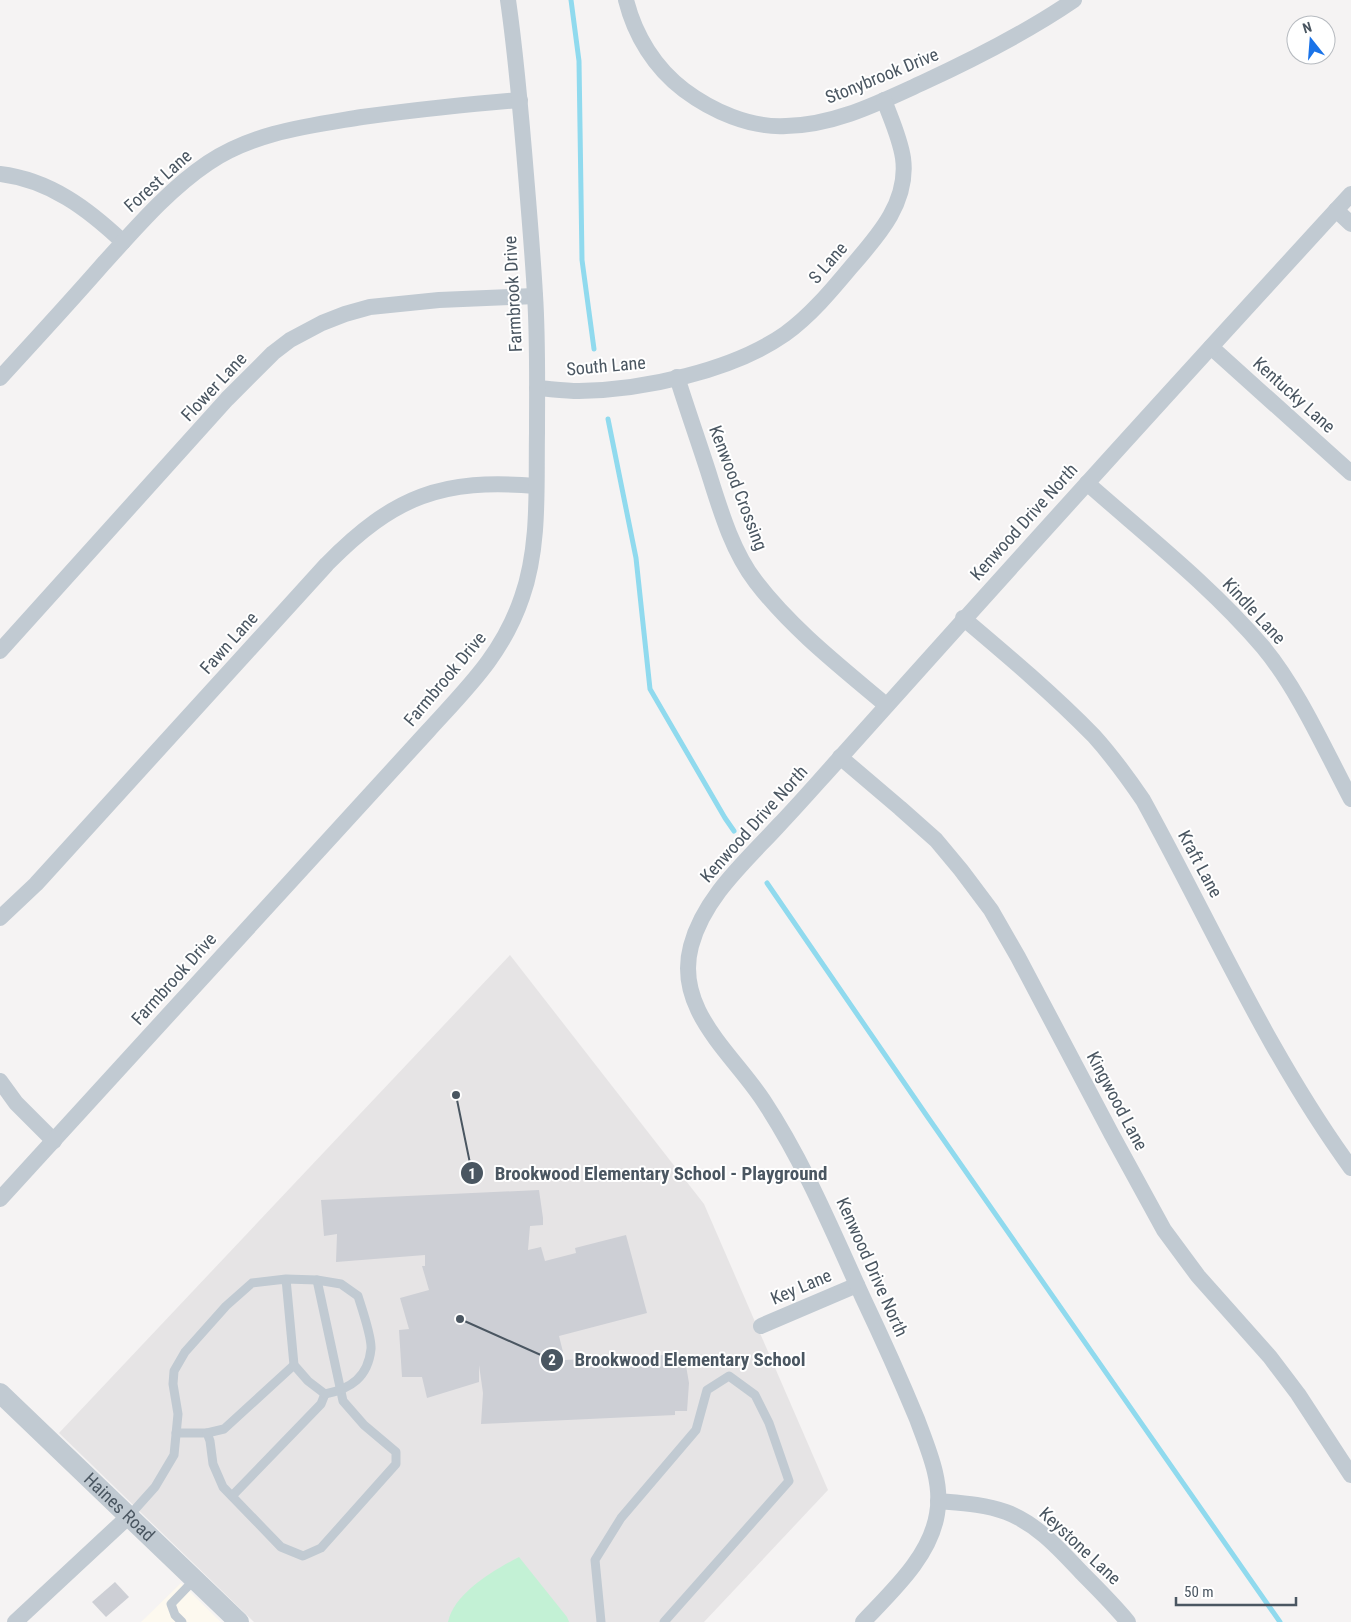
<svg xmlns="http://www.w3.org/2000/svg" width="1351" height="1622" font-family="'Roboto Condensed',sans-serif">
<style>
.commercial{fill:#fdf9ef}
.education{fill:#e6e4e5}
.green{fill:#c3f1d5}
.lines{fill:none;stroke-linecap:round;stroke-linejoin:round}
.stream{stroke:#90daee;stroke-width:5}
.building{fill:#cdcfd5}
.service{stroke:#c1cad2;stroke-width:9}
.minor{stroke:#c1cad2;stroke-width:16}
.tertiary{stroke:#c1cad2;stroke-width:20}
.labels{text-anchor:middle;stroke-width:4;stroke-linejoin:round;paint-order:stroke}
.street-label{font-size:18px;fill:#4a5661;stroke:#fff}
.leader{fill:none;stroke:#4a5661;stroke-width:2}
.callout-dot{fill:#4a5661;stroke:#fff;stroke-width:2}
.mark-label{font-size:15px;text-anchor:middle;font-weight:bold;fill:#fff}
.callout-label{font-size:19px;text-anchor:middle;font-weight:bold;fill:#4a5661;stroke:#fff;stroke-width:4;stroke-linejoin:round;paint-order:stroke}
</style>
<rect width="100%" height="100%" fill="#f5f3f3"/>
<path class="commercial" d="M181,1583L221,1622H141Z"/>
<path class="education" d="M510,955L704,1204L828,1490L704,1622H254L59,1433Z"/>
<path class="green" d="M519,1557L567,1617L569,1622H448C454,1593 494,1570 519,1557Z"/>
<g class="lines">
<g class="stream">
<path d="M571,0L579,61L582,260L594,349"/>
<path d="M608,419L636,558L650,689L725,818L734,831"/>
<path d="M767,883L927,1116L1280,1622"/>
</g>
</g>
<g class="building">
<path d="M539,1190L543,1218V1225L530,1226L528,1250L541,1247L545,1261L576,1253L575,1248L626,1235L647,1313L559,1336L565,1360L684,1354L689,1383L687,1411H675V1415L481,1424L483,1393L479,1365V1382L427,1398L422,1377H402L399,1330L409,1329L400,1298L429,1290L422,1266H425V1255L336,1262L337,1234L324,1236L321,1200Z"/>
<path d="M115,1582L129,1597L106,1617L92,1602Z"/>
</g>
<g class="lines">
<g class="service">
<path d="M176,1433H207L210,1441L213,1464L223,1487L281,1547L303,1556L321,1548L396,1464V1452L364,1425L343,1401L317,1280"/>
<path d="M207,1433L224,1429L294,1365"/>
<path d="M232,1496L321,1404L325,1394"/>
<path d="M129,1516L155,1487L174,1455L178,1414L173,1384L174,1371L185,1352L226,1306L252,1283L286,1279L317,1280L341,1284L358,1296C362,1309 372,1337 371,1349C368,1377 351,1389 325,1394L308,1381L294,1365L286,1279"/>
<path d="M182,1622L175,1615L171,1604L195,1579"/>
<path d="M601,1622L595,1560L621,1518L696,1430L707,1390L729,1376L755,1395L769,1423L789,1481L664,1622"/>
</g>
<g class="minor">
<path d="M626,0C635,36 655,68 684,90C712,111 750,128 786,126C835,125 878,103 922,83C974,59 1026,33 1074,0"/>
<path d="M0,174C50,180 88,209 123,242"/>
<path d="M1336,210L1351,224"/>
<path d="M1211,347L1351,473"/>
<path d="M677,377C687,409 698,440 708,471C720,509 732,551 756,582C792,629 841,667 886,705"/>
<path d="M0,378C35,340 70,302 104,263C136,228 168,190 208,163C254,132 309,126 362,117C415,110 467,104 520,100"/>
<path d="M537,388C551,389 565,391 579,391C643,390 732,371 785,334C810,316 831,291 851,267C878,236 909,202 903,158C900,138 891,119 884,100"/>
<path d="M1087,483C1147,536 1211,586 1263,647C1298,689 1325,750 1351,799"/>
<path d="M963,618C1008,656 1053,694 1094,736C1112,756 1128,778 1143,800C1211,923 1268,1054 1351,1168"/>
<path d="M0,651L227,399L273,353L290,340L322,323L345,314L370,307L439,300L535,296"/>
<path d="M840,757L900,808L936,840L961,870L991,910L1018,957L1112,1135L1164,1230L1198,1276L1270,1357L1298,1394L1351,1475"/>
<path d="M0,918L36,884L327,564C394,496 442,478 536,486"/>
<path d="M0,1081L16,1103L54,1141"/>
<path d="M0,1199L428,731C467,688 503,654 522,597C540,546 536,487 537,433C537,387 538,341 535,295C533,259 530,223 527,187C522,125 517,62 508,0"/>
<path d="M761,1326L857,1285"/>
<path d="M938,1501C961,1503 984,1504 1006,1512C1038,1524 1061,1551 1083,1574C1099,1590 1114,1605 1128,1622"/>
<path d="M15,1622L129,1516"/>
<path d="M863,1622C892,1591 930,1557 937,1514C943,1482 928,1449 917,1419C900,1378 882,1338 863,1298C832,1230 804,1162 763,1100C732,1053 674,1009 691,946C704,897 746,861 779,825C799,804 819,781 839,759C1008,570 1179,381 1351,194"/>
</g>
<path class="tertiary" id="s1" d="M0,1393L239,1622"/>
</g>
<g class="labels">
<g class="street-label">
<text transform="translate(882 76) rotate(-22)" y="6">Stonybrook Drive</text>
<text transform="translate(158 181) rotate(-42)" y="6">Forest Lane</text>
<text transform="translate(828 263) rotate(-49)" y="6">S Lane</text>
<text transform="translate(513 294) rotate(-93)" y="6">Farmbrook Drive</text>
<text transform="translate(606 366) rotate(-5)" y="6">South Lane</text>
<text transform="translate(214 387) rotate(-47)" y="6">Flower Lane</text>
<text transform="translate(1294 395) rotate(42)" y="6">Kentucky Lane</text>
<text transform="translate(738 488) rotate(69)" y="6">Kenwood Crossing</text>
<text transform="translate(1024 522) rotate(-48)" y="6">Kenwood Drive North</text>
<text transform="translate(1254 611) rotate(47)" y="6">Kindle Lane</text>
<text transform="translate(229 643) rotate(-48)" y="6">Fawn Lane</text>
<text transform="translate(445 679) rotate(-50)" y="6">Farmbrook Drive</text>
<text transform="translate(754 824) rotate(-48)" y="6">Kenwood Drive North</text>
<text transform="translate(1200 864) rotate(62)" y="6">Kraft Lane</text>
<text transform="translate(174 979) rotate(-48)" y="6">Farmbrook Drive</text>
<text transform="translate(1117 1101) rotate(62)" y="6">Kingwood Lane</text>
<text transform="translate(872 1267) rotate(66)" y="6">Kenwood Drive North</text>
<text transform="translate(801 1287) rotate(-23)" y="6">Key Lane</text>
<text dy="6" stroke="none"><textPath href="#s1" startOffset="165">Haines Road</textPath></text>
<text transform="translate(1080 1546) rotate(43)" y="6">Keystone Lane</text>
</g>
</g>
<path class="leader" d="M456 1095L472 1173M460 1319L552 1360"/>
<g class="callout-dot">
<circle cx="456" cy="1095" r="5"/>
<circle cx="460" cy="1319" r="5"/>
<circle cx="472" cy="1173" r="12"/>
<circle cx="552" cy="1360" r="12"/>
</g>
<g class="mark-label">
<text x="472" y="1179">1</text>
<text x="552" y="1365">2</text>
</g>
<g class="callout-label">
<text x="661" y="1180">Brookwood Elementary School - Playground</text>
<text x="690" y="1366">Brookwood Elementary School</text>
</g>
<g transform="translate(1311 40) rotate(343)"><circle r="24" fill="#ffffff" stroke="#b7bbc0"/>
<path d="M0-4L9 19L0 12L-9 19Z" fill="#1a73e8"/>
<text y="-8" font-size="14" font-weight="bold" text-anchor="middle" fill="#4a5661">N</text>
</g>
<path d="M1176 1597v8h120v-8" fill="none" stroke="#4a5661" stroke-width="2.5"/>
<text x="1184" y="1597" font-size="15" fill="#4a5661" stroke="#ffffff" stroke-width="4" paint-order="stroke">50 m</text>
</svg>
